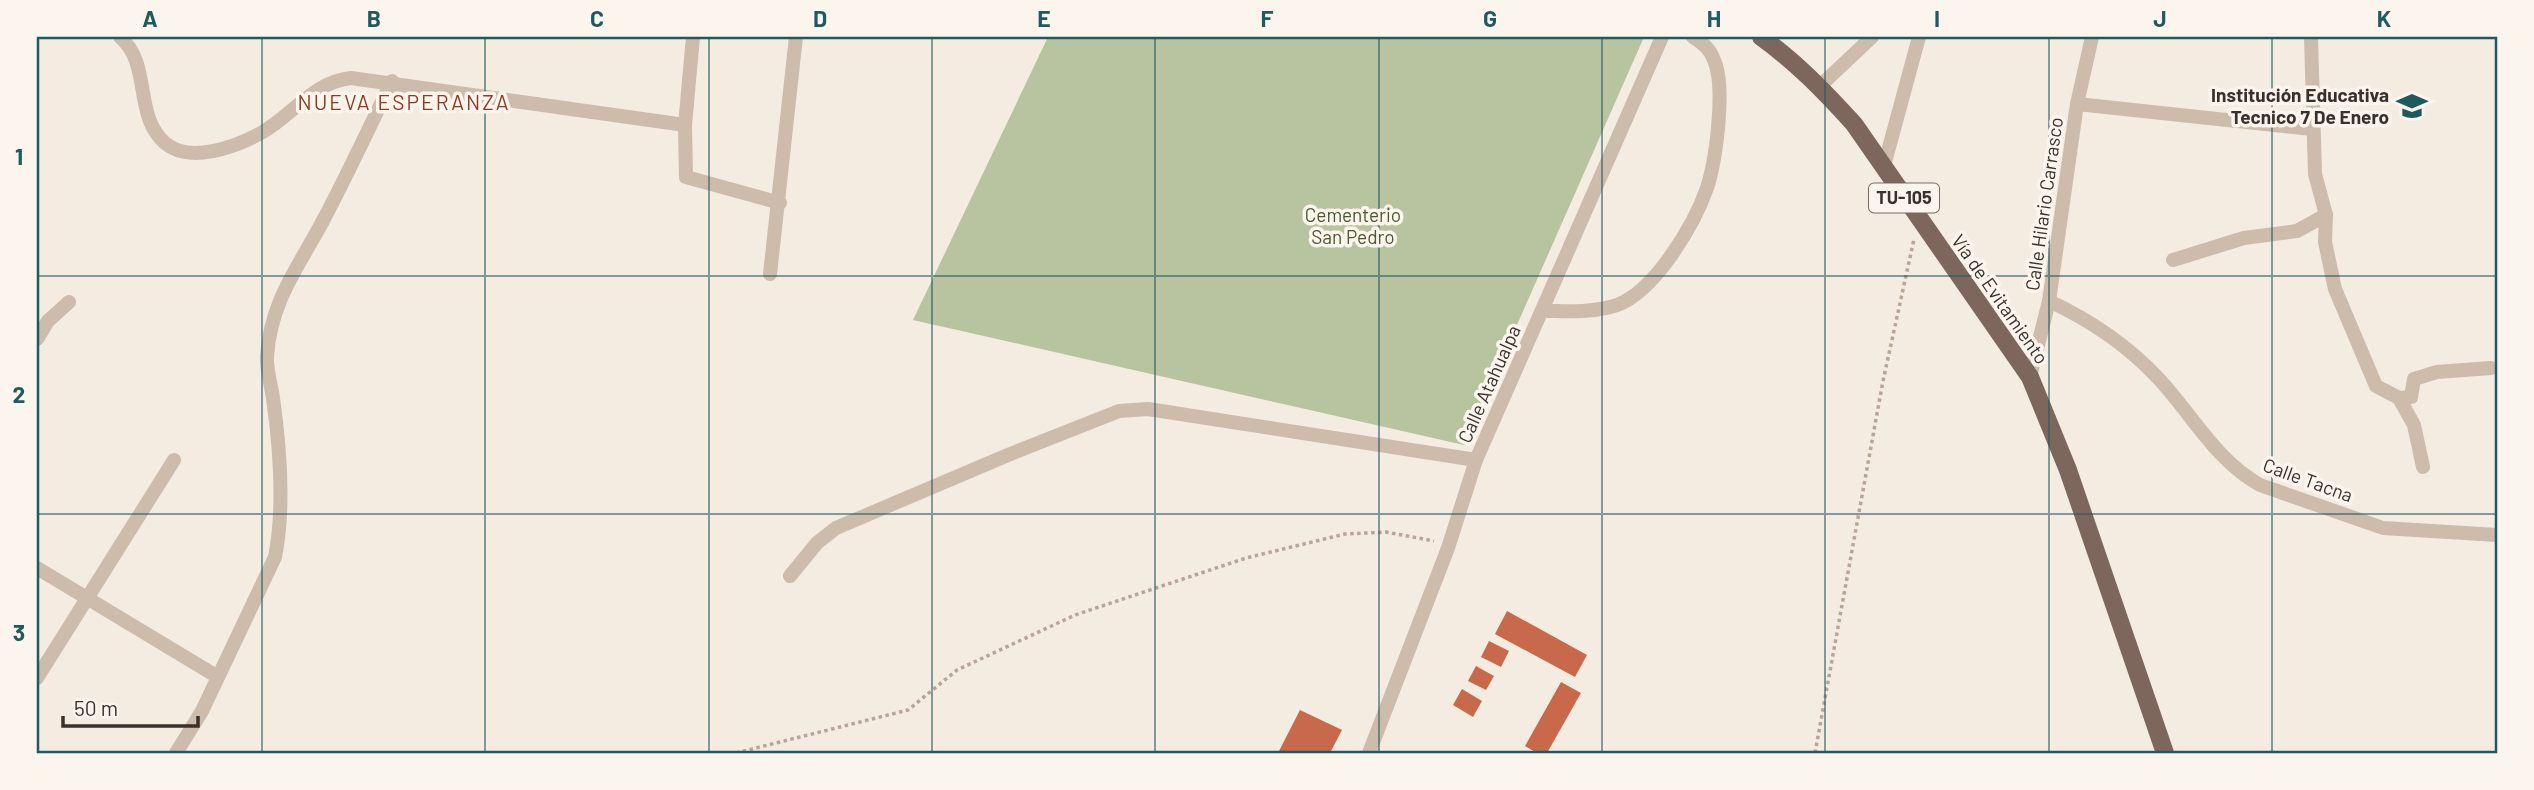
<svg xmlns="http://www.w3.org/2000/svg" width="2534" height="790" font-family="Barlow,sans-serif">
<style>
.green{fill:#b8c4a0}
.building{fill:#c8694b}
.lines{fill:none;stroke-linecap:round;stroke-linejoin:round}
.path{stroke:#b9a596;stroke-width:3.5;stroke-dasharray:3.5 3.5;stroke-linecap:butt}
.minor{stroke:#cdbbac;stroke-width:14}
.primary{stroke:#7d675c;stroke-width:18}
.grid{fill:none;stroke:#1f5a5e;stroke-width:2;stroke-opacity:0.55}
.labels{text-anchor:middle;stroke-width:7;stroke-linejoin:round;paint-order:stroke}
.shield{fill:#fbf5ee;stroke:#756b66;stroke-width:2}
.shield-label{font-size:18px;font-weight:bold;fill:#3b302b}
.poi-label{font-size:19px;font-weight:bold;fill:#3b302b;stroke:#fbf5ee;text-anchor:end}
.street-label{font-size:19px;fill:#3b302b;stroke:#fbf5ee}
.park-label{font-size:19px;fill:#4a5a2e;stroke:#fbf5ee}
.neighbourhood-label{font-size:21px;letter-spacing:2px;fill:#8c3b22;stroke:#fbf5ee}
.neatline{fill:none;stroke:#1f5a5e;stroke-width:2.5}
.grid-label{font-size:23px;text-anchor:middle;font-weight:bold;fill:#1f5a5e}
</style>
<rect width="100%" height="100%" fill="#f4ebe1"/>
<path class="green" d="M1048,37H1644L1464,445L913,320Z"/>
<g class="building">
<path d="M1507,611L1587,655L1575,677L1495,634Z"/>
<path d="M1489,641L1509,651L1501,667L1481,657Z"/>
<path d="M1476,666L1494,676L1486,690L1468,681Z"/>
<path d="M1561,682L1581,693L1547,753H1537L1525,746Z"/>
<path d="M1462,689L1482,701L1473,717L1453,705Z"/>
<path d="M1300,710L1342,730L1330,753H1278Z"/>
</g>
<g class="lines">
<g class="path">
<path d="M736,753L908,710L957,670L1075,615L1246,558L1345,534L1386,532L1434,541"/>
<path d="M1815,753L1883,381L1914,239"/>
</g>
<g class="minor">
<path d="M120,37C152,64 133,115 165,143C189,164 236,147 261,133C293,115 313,82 351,78L685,125"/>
<path d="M693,37L685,125L686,177L780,203"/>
<path d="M2311,37L2315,174L2326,215L2325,242L2335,289L2376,386L2399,398L2414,425L2423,467"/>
<path d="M1820,86L1872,37"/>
<path d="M2077,104L2312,129"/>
<path d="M1884,166L1919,37"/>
<path d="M2173,260L2244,238L2297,231L2326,215"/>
<path d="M770,274L796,37"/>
<path d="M2049,301C2090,320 2127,345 2158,378C2192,414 2215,460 2260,485L2383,528L2497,535"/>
<path d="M1542,311C1566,311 1593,313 1617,305C1655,291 1694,225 1707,188C1716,160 1726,87 1714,60C1710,49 1703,43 1693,37"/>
<path d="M37,339L48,321L69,302"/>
<path d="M2030,377L2049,301L2077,104L2092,37"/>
<path d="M2399,398L2411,397L2414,379L2437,372L2491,368"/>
<path d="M37,568L218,677"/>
<path d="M790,576L817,543L836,528L1008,455L1119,411L1148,409L1476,460"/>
<path d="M37,678L174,460"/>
<path d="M176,753L202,711L275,557C285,507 280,448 273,398C271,384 266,369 267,356C271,298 301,264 326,215C349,171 370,126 392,81"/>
<path d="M1369,753L1448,548L1476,460L1662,37"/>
</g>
<path class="primary" d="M1761,37C1796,62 1825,92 1854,124L2030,377L2068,470L2165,753"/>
</g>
<path class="grid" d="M262,37V753M485,37V753M709,37V753M932,37V753M1155,37V753M1379,37V753M1602,37V753M1825,37V753M2049,37V753M2272,37V753M37,276H2497M37,514H2497"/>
<defs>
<g id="school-bare" transform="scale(2.415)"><path d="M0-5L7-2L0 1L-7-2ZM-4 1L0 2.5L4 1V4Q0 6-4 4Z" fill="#1f5a5e" stroke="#fbf5ee" stroke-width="2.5" paint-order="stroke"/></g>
</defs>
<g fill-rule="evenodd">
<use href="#school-bare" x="2412" y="106"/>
</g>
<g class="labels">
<rect class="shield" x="1869" y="183.5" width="70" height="29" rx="5"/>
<g class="shield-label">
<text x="1904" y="204">TU-105</text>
</g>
<g class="poi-label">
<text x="2389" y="102">Institución Educativa<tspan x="2389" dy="22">Tecnico 7 De Enero</tspan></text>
</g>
<g class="street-label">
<text transform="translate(2044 204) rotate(-82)" y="7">Calle Hilario Carrasco</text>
<text transform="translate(2000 299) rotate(55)" y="7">Vía de Evitamiento</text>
<text transform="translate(1489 384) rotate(-66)" y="7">Calle Atahualpa</text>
<text transform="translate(2308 480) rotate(20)" y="7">Calle Tacna</text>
</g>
<g class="park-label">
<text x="1353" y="222">Cementerio<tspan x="1353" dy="22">San Pedro</tspan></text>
</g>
<g class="neighbourhood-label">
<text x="404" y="110">NUEVA ESPERANZA</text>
</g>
</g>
<rect width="2534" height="790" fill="none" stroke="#fbf5ee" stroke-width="77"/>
<path d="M63 716v10h135v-10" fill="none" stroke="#3b302b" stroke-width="3.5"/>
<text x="74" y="716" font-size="21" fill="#3b302b" stroke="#fbf5ee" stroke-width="5" paint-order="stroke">50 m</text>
<rect x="38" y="38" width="2458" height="714" class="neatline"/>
<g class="grid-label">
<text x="150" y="27">A</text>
<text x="374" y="27">B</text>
<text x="597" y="27">C</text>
<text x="820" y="27">D</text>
<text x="1044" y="27">E</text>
<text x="1267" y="27">F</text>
<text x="1490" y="27">G</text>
<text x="1714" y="27">H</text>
<text x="1937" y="27">I</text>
<text x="2160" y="27">J</text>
<text x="2384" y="27">K</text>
<text x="19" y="165">1</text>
<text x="19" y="403">2</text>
<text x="19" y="641">3</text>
</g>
</svg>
